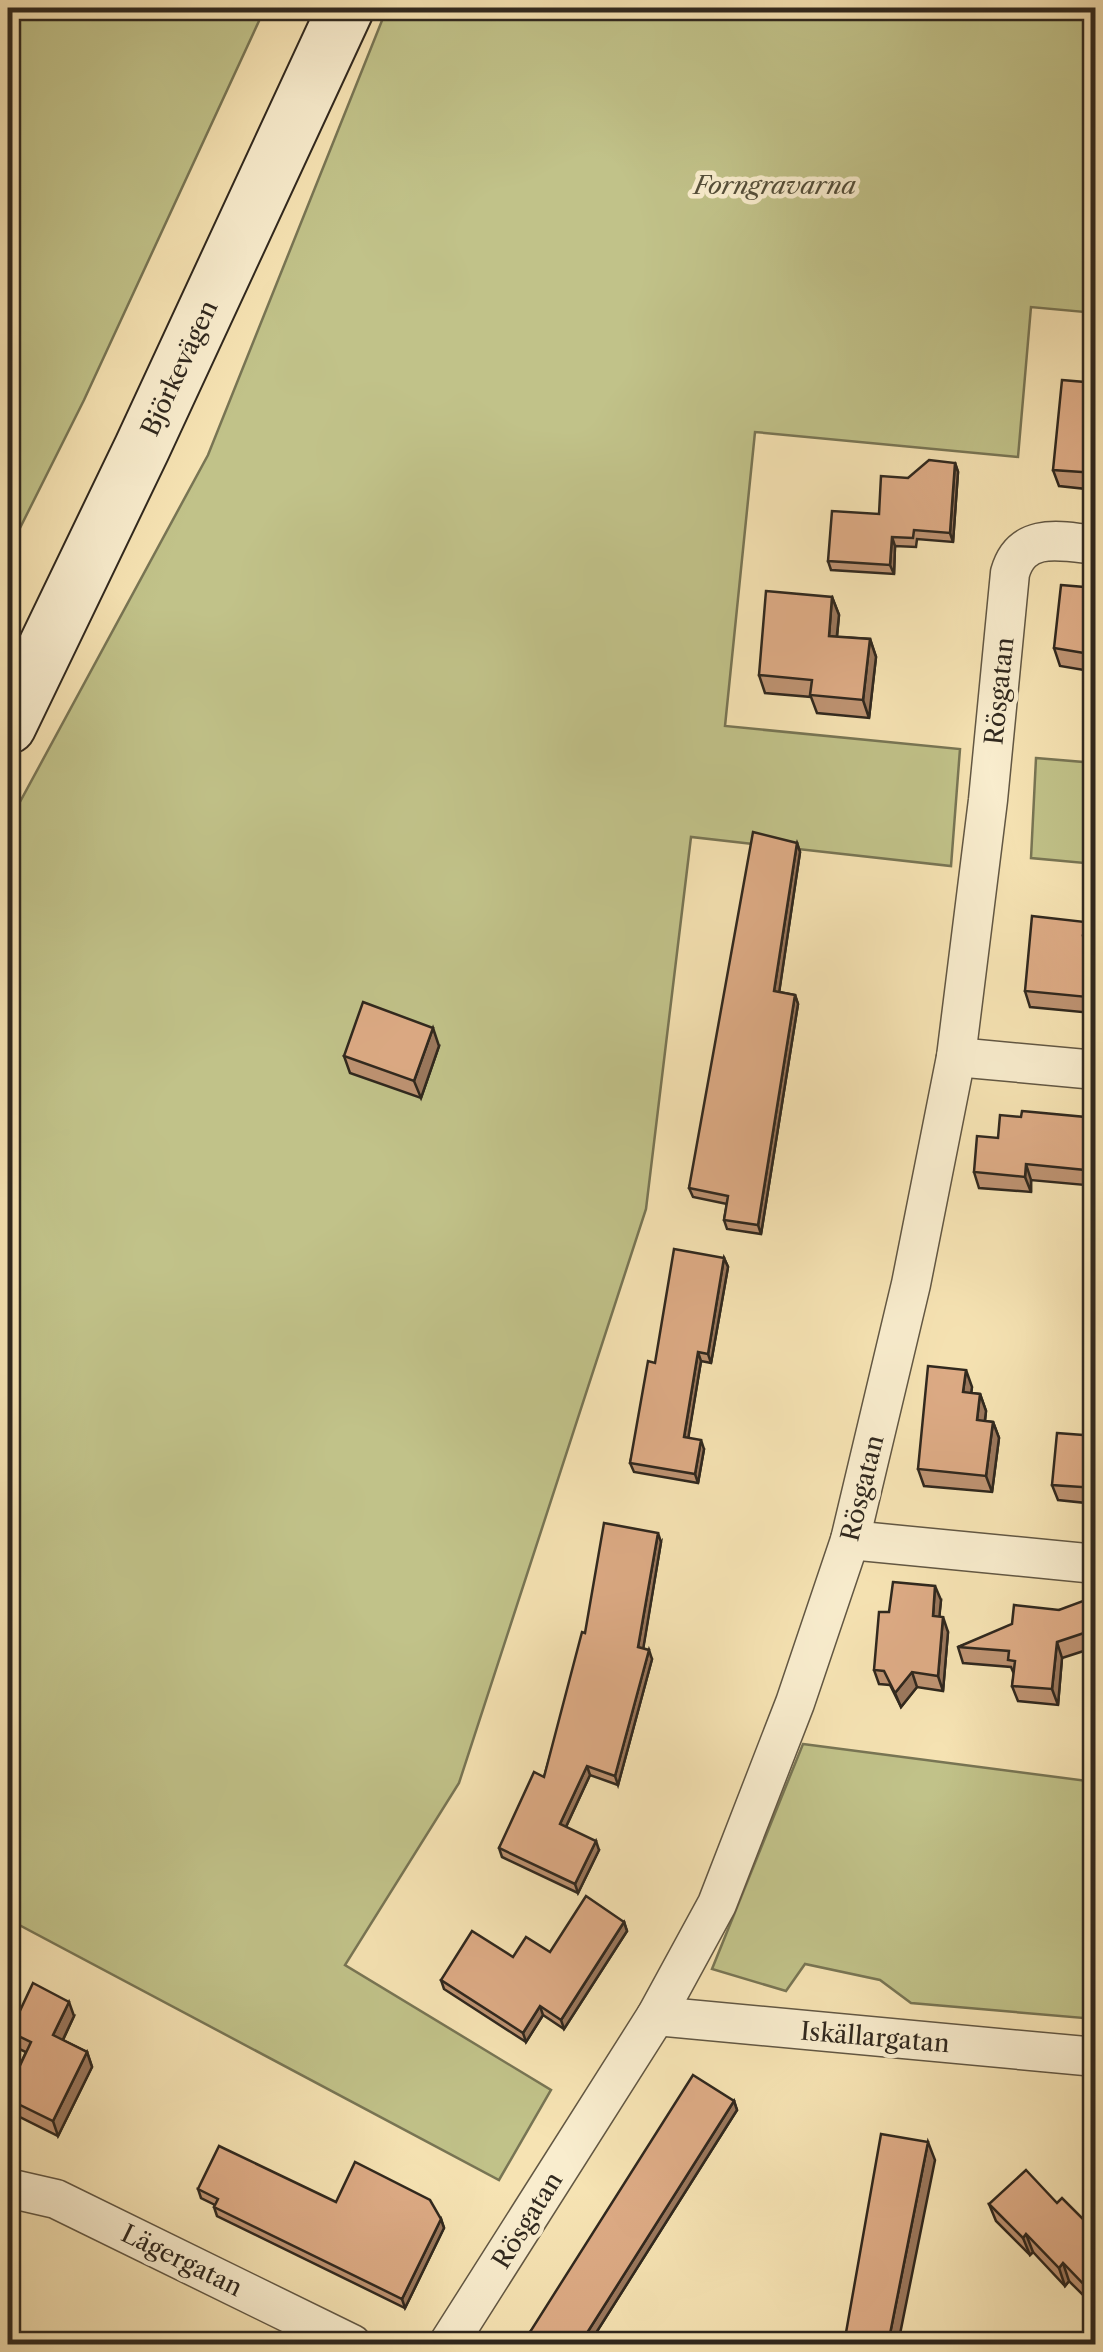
<svg xmlns="http://www.w3.org/2000/svg" width="1103" height="2352" font-family="'Libre Caslon Text',serif">
<style>
.green{fill:#c1c289;stroke:#787554;stroke-width:2.5}
.lines{fill:none;stroke-linecap:round;stroke-linejoin:round}
.street-casing{stroke:#625743;stroke-width:41}
.secondary-casing{stroke:#30281e;stroke-width:59}
.street{stroke:#f9edce;stroke-width:38}
.secondary{stroke:#f9edce;stroke-width:55}
.wall{fill:#be9372;stroke:#30281e;stroke-width:2.5}
.shaded-wall{fill:#9b785d;stroke:#30281e;stroke-width:2.5}
.building{fill:#ddab85;stroke:#30281e;stroke-width:2.5}
.labels{text-anchor:middle;stroke-width:9;stroke-linejoin:round;paint-order:stroke}
.park-label{font-size:25px;font-style:italic;fill:#544e39;stroke:#f9edce}
.street-label{font-size:25px;fill:#30281e;stroke:#f9edce}
</style>
<rect width="100%" height="100%" fill="#f6e3b3"/>
<filter id="stains"><feTurbulence type="fractalNoise" baseFrequency=".002" numOctaves="4"/><feColorMatrix values="0 0 0 0 .2 0 0 0 0 .09 0 0 0 0 .02 0 0 0 .5 -.17"/></filter>
<radialGradient id="worn" r=".72"><stop offset=".6" stop-color="#630" stop-opacity="0"/><stop offset="1" stop-color="#630" stop-opacity=".3"/></radialGradient>
<g class="green">
<path d="M8,8H265L84,400L8,552Z"/>
<path d="M387,8H1095V313L1031,307L1018,457L755,432L725,726L960,749L951,866L691,837L646,1209L459,1783L345,1965L551,2090L499,2180L8,1919V824L208,455Z"/>
<path d="M1036,758L1095,763V864L1031,858Z"/>
<path d="M803,1744L1095,1782V2019L911,2003L880,1980L805,1964L786,1991L712,1969Z"/>
</g>
<g class="lines">
<g class="street-casing">
<g id="street">
<path d="M956,1057L1096,1070"/>
<path d="M850,1540L1096,1564"/>
<path d="M656,2016L1096,2057"/>
<path d="M8,2188L56,2199L352,2344"/>
<path d="M448,2344L656,2016L717,1904L795,1703L850,1540L911,1284L956,1057L988,800L1010,573C1022,531 1061,541 1096,545"/>
</g>
</g>
<g class="secondary-casing">
<path id="secondary" d="M8,726L142,448L346,8"/>
</g>
<use href="#street" class="street"/>
<use href="#secondary" class="secondary"/>
</g>
<g class="wall">
<path d="M1096,383V490L1059,486L1053,470Z"/>
<path d="M955,463L958,472L953,542L917,539L916,547L895,546L894,574L831,570L828,561L879,514L908,478Z"/>
<path d="M1096,588V672L1060,666L1054,648Z"/>
<path d="M832,597L839,615L837,637L870,639L876,657L869,718L817,713L811,697L765,693L759,675Z"/>
<path d="M797,843L800,852L779,992L795,995L798,1004L761,1234L727,1229L724,1220L727,1204L693,1197L689,1188Z"/>
<path d="M1085,922L1090,936H1096V1001L1094,1000L1092,1013L1030,1007L1025,991Z"/>
<path d="M439,1046L421,1098L350,1073L344,1056Z"/>
<path d="M1021,1117L1096,1118V1186L1031,1180V1192L979,1188L974,1172L998,1138Z"/>
<path d="M724,1258L728,1267L711,1363L701,1361L688,1438L704,1449L698,1483L634,1472L630,1463L655,1363Z"/>
<path d="M972,1387L971,1393L980,1394L986,1411L985,1421L993,1422L999,1438L992,1492L924,1486L918,1469Z"/>
<path d="M1096,1436V1504L1058,1500L1052,1485Z"/>
<path d="M661,1542L643,1648L652,1659L618,1785L590,1775L566,1827L599,1850L578,1893L502,1857L499,1848L544,1777L585,1633Z"/>
<path d="M941,1600L939,1617L948,1632L943,1691L917,1687L901,1707L890,1685L879,1684L874,1670L889,1612Z"/>
<path d="M1059,1610L1096,1611V1647L1062,1658L1058,1705L1018,1701L1012,1686L1014,1674L1011,1667L963,1663L958,1647Z"/>
<path d="M624,1922L627,1931L564,2029L543,2015L526,2042L444,1989L441,1980L513,1957L550,1952Z"/>
<path d="M74,2016L63,2040L87,2052L92,2067L58,2136L10,2112L8,2106V2091L26,2052L15,2047L10,2032Z"/>
<path d="M734,2101L737,2110L589,2344H539L533,2341L530,2332Z"/>
<path d="M198,2189L336,2202L441,2219L444,2228L405,2308L217,2216L214,2207L215,2205L201,2198Z"/>
<path d="M1057,2203L1096,2232V2308L1069,2281L1065,2286L1033,2252L1030,2255L996,2221L989,2204Z"/>
</g>
<g class="shaded-wall">
<path d="M955,463L958,472L953,542L950,533Z"/>
<path d="M892,537L895,546L894,574L890,565Z"/>
<path d="M832,597L839,615L835,654L829,636Z"/>
<path d="M870,639L876,657L869,718L863,700Z"/>
<path d="M797,843L800,852L778,1000L774,991Z"/>
<path d="M1088,985L1094,1000L1092,1013L1087,997Z"/>
<path d="M795,995L798,1004L761,1234L758,1225Z"/>
<path d="M433,1028L439,1046L421,1098L414,1081Z"/>
<path d="M1026,1164L1031,1180V1192L1025,1177Z"/>
<path d="M724,1258L728,1267L711,1363L708,1354Z"/>
<path d="M698,1352L701,1361L687,1446L684,1437Z"/>
<path d="M966,1370L972,1387L969,1409L963,1392Z"/>
<path d="M980,1394L986,1411L983,1436L977,1420Z"/>
<path d="M993,1422L999,1438L992,1492L986,1476Z"/>
<path d="M701,1440L704,1449L698,1483L695,1474Z"/>
<path d="M658,1533L661,1542L642,1656L638,1647Z"/>
<path d="M935,1586L941,1600L938,1631L933,1616Z"/>
<path d="M943,1617L948,1632L943,1691L938,1676Z"/>
<path d="M1057,1642L1062,1658L1058,1705L1052,1689Z"/>
<path d="M649,1650L652,1659L618,1785L615,1776Z"/>
<path d="M912,1672L917,1687L901,1707L895,1693Z"/>
<path d="M587,1766L590,1775L563,1833L560,1824Z"/>
<path d="M596,1841L599,1850L578,1893L575,1884Z"/>
<path d="M624,1922L627,1931L564,2029L561,2020Z"/>
<path d="M69,2002L74,2016L58,2050L53,2035Z"/>
<path d="M540,2006L543,2015L526,2042L523,2033Z"/>
<path d="M87,2052L92,2067L58,2136L53,2121Z"/>
<path d="M734,2101L737,2110L589,2344H580Z"/>
<path d="M928,2142L935,2160L898,2344H888Z"/>
<path d="M441,2219L444,2228L405,2308L402,2299Z"/>
<path d="M1026,2234L1033,2252L1030,2255L1023,2238Z"/>
<path d="M1063,2263L1069,2281L1065,2286L1059,2268Z"/>
</g>
<g class="building">
<path d="M1062,380L1096,383V473L1053,470Z"/>
<path d="M929,460L955,463L950,533L914,530L913,538L892,537L890,565L828,561L832,511L879,514L881,476L908,478Z"/>
<path d="M1061,585L1096,588V655L1054,648Z"/>
<path d="M766,591L832,597L829,636L870,639L863,700L810,695L812,680L759,675Z"/>
<path d="M753,832L797,843L774,991L795,995L758,1225L724,1220L728,1196L689,1188Z"/>
<path d="M1032,916L1085,922L1083,935L1096,936V985H1088L1087,997L1025,991Z"/>
<path d="M363,1002L433,1028L414,1081L344,1056Z"/>
<path d="M1022,1111L1096,1118V1171L1026,1164L1025,1177L974,1172L977,1136L998,1138L1000,1115L1021,1117Z"/>
<path d="M674,1249L724,1258L708,1354L698,1352L684,1437L701,1440L695,1474L630,1463L648,1361L655,1363Z"/>
<path d="M928,1366L966,1370L963,1392L980,1394L977,1420L993,1422L986,1476L918,1469Z"/>
<path d="M1057,1433L1096,1436V1488L1052,1485Z"/>
<path d="M604,1523L658,1533L638,1647L649,1650L615,1776L587,1766L560,1824L596,1841L575,1884L499,1848L534,1772L544,1777L582,1632L585,1633Z"/>
<path d="M893,1582L935,1586L933,1616L943,1617L938,1676L912,1672L895,1693L884,1671L874,1670L879,1612H889Z"/>
<path d="M1091,1598L1096,1611V1629L1057,1642L1052,1689L1012,1686L1015,1661L1008,1660L1009,1651L958,1647L1012,1624L1014,1605L1059,1610Z"/>
<path d="M586,1896L624,1922L561,2020L540,2006L523,2033L441,1980L472,1931L513,1957L526,1937L550,1952Z"/>
<path d="M33,1983L69,2002L53,2035L87,2052L53,2121L8,2099V2091L31,2042L10,2032Z"/>
<path d="M693,2075L734,2101L580,2344H550L530,2332Z"/>
<path d="M881,2134L928,2142L888,2344H844Z"/>
<path d="M219,2146L336,2202L355,2162L430,2200L441,2219L402,2299L214,2207L218,2199L198,2189Z"/>
<path d="M1026,2170L1057,2203L1062,2198L1096,2232L1095,2296L1063,2263L1059,2268L1026,2234L1023,2238L989,2204Z"/>
</g>
<g class="labels">
<g class="park-label">
<text x="775" y="194">Forngravarna</text>
</g>
<g class="street-label">
<text transform="translate(179 368) rotate(-65)" y="9">Björkevägen</text>
<text transform="translate(999 691) rotate(-84)" y="9">Rösgatan</text>
<text transform="translate(862 1488) rotate(-76)" y="9">Rösgatan</text>
<text transform="translate(875 2037) rotate(5)" y="9">Iskällargatan</text>
<text transform="translate(527 2220) rotate(-58)" y="9">Rösgatan</text>
<text transform="translate(182 2260) rotate(26)" y="9">Lägergatan</text>
</g>
</g>
<rect width="1103" height="2352" fill="none" stroke="#f6e3b3" stroke-width="40"/>
<rect x="10" y="10" width="1083" height="2332" fill="none" stroke="#30281e" stroke-width="5"/>
<rect x="20" y="20" width="1063" height="2312" fill="none" stroke="#30281e" stroke-width="2.5"/>
<rect width="100%" height="100%" filter="url(#stains)"/>
<rect width="100%" height="100%" fill="url(#worn)"/>
</svg>
